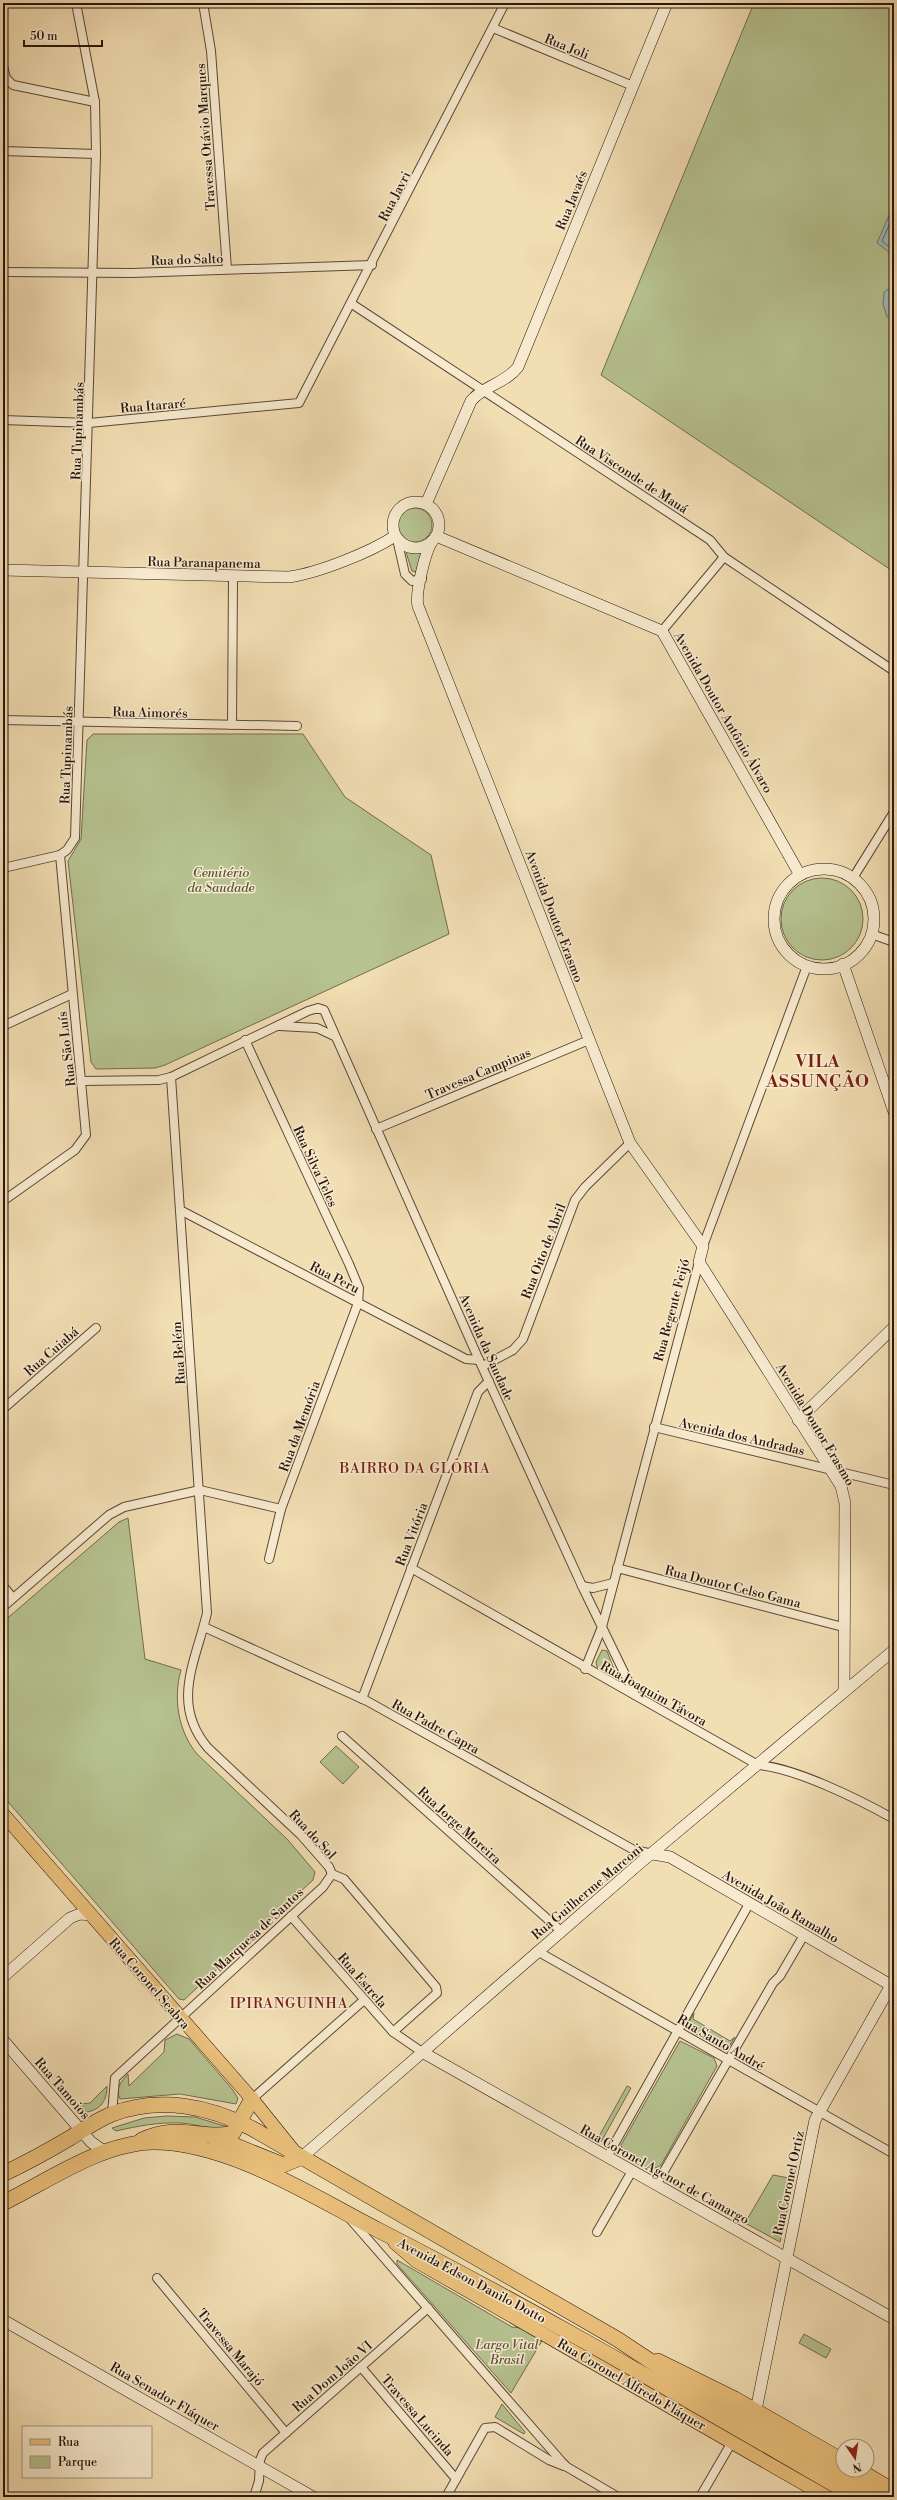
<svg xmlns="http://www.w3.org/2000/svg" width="897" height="2500" font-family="'Libre Bodoni',serif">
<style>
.green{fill:#b6c290;stroke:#706c4e}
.water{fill:#9fbab6;stroke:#707872}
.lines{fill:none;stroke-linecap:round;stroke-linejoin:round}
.shore{stroke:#646862;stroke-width:1}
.street-casing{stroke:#5b4736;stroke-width:10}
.secondary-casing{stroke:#29150d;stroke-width:12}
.primary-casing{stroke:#29150d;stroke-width:14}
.highway-casing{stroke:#29150d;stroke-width:16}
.street{stroke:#f7eace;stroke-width:8}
.secondary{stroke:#f7eace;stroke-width:11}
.primary{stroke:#e9bf7a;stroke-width:13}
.highway{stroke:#e9bf7a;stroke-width:15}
.labels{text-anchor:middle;stroke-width:3;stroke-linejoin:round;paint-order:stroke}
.street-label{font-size:13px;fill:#29150d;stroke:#f7eace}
.park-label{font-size:13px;font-style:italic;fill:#5a523b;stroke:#f7eace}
.neighbourhood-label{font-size:14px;letter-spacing:1px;fill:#7a1f14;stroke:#f7eace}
.district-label{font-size:17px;font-weight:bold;letter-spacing:1px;fill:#7a1f14;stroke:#f7eace}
</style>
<rect width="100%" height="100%" fill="#f2deb3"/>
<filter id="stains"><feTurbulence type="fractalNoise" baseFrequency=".005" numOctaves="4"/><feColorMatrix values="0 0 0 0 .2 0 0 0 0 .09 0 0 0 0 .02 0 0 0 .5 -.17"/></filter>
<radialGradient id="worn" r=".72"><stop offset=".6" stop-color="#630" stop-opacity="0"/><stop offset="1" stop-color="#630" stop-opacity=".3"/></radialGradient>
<g class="green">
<path d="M754,3H894V572L601,375Z"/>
<circle cx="415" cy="525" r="17"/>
<path d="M405,549L411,553L422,551L416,572L412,571Z"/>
<path d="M93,734H303L345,797L431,855L449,934L165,1065L155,1068L96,1069L91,1062L68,861L81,839L87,740Z"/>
<circle cx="822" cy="919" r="41"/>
<path d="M128,1518L145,1659L181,1670C173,1698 178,1731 197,1754L288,1840L315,1872L313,1880L184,2000L179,1999L3,1796V1622L119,1522Z"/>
<path d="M602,1650L607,1651L617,1677L597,1667L596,1662Z"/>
<path d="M336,1746L359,1767L343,1784L320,1762Z"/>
<path d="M694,2013L693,2019L730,2041L735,2037L729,2047L722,2049L689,2030L688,2024Z"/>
<path d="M177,2034L189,2039L232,2089L238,2098L236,2104L180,2094L120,2099C115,2088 121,2082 128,2074L129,2086L164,2052L165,2040Z"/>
<path d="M680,2041L714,2058L717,2066L661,2165C649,2174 635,2165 625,2157L621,2145Z"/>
<path d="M107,2086C107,2103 99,2111 82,2113L80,2104L90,2103Z"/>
<path d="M627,2086L631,2088L601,2142L597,2140Z"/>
<path d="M167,2116L195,2117L228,2127C212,2131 197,2124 181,2123C159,2122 138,2126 116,2131L112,2128L144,2118Z"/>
<path d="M773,2175L794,2179L780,2242L745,2223Z"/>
<path d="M397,2260L512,2327L521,2328L543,2339L511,2393L397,2264Z"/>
<path d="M804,2334L831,2349L826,2358L799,2343Z"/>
<path d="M502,2404L525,2432L524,2434L495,2417Z"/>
</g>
<g class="water">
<path d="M894,204V256L877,243Z"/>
<path d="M894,285V320L887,317L883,304L884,292Z"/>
</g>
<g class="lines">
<path class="shore" d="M894,214L882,241L894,251"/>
<g class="street-casing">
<g id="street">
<path d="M203,3L211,51L227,269"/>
<path d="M493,28L633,86"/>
<path d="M3,66L6,78L13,85L95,102"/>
<path d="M3,151L96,154"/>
<path d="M3,272L132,273L372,265"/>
<path d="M352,304L710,540L724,557L894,671"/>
<path d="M3,420L89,423L299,403L505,3"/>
<path d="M397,539L405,574L412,581L422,579"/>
<path d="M662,631L724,557"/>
<path d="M3,720L297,726"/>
<path d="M232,725L233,576"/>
<path d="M3,868L60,855L67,850L75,838L96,154L95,102L76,3"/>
<path d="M853,878L894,812"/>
<path d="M871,934L894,942"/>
<path d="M3,1026L72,994"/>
<path d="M279,1026L317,1028L334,1036"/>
<path d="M245,1040L349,1264L359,1288L358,1303L281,1509L269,1559"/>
<path d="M171,1077L207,1613C196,1661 170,1703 208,1748L301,1835L329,1867L332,1874L344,1879L436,1987L437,1993L393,2032"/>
<path d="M82,1081L159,1080L171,1077L308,1011L318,1008L324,1010L479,1360L582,1586L635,1695"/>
<path d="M376,1129L589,1040"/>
<path d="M3,1201L75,1150L86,1135L60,855"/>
<path d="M180,1210L466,1359L479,1360"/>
<path d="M703,1246L807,966"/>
<path d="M483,1366L513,1350L523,1339L575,1200L585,1187L630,1143"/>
<path d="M3,1409L96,1328"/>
<path d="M654,1427L894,1485"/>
<path d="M411,1568L758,1765C796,1768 860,1800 894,1819"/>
<path d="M617,1568L843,1627"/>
<path d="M3,1586L13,1598"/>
<path d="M582,1586L593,1588L613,1583"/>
<path d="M3,1607L109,1515L124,1507L200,1490L281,1509"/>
<path d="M204,1627L367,1701L634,1850L653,1854"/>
<path d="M585,1669L602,1627L699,1262"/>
<path d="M362,1699L478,1392L489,1381"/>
<path d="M342,1736L561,1931"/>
<path d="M291,1916L393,2032L422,2052"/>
<path d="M537,1951L894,2154"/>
<path d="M252,2099L364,2000"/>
<path d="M112,2114L115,2078L323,1887L332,1874"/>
<path d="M607,2157L749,1904"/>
<path d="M656,2185L773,1983L780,1976L804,1935"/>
<path d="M351,2220L561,2461L567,2467L618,2497"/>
<path d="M597,2232L632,2171"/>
<path d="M157,2278L286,2433"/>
<path d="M361,2367L456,2479"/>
<path d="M254,2497L259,2481L260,2460L263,2453L428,2308"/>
<path d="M446,2497L485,2428L495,2427L549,2460L564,2466"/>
<path d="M700,2497L732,2442"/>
</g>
</g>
<g class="secondary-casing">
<g id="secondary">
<circle cx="416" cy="525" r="23"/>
<path d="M426,504L471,401C483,386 506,383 518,367L667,3"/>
<path d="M436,536L662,631L800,875"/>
<path d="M432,541C425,553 415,593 418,606L630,1143L703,1246L699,1262L841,1486L845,1503L844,1692"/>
<path d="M3,570L289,577C318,573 371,552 395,536"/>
<circle cx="824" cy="919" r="50"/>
<path d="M843,964L894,1112"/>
<path d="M798,1420L894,1327"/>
<path d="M653,1854L670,1857L894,1987"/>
<path d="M3,1977L70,1918L80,1914L91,1915"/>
<path d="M3,2040L91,2142L105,2152"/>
<path d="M422,2052L894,2319"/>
<path d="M302,2157L640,1863L894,1650"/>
<path d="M3,2320L313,2497"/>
<path d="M756,2410L815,2120L894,1980"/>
</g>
</g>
<g class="primary-casing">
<g id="primary">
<path d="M3,1814L252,2099L293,2150"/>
<path d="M395,2243L416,2261L827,2497"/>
<path d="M658,2360L735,2398L843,2460"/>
<path d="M860,2470L894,2490"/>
</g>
</g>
<g class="highway-casing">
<g id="highway">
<path d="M214,2137L283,2165L302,2157"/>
<path d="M142,2140C179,2122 199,2141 233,2133L252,2099"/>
<path d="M3,2174C26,2163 48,2151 70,2138C83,2130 97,2120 112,2114C160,2096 210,2106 253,2129L617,2339L682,2382L881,2497"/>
<path d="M3,2203C48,2181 101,2143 153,2142C229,2142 312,2196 378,2230C541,2313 698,2406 856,2497"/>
</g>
</g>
<use href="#street" class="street"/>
<use href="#secondary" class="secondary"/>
<use href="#primary" class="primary"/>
<use href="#highway" class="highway"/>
</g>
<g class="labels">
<g class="street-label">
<text transform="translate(567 46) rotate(22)" y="5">Rua Joli</text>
<text transform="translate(205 137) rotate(-94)" y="5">Travessa Otávio Marques</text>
<text transform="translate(394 196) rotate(-63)" y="5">Rua Javri</text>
<text transform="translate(571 200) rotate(-68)" y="5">Rua Javaés</text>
<text transform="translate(187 259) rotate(-2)" y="5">Rua do Salto</text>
<text transform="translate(153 405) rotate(-5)" y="5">Rua Itararé</text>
<text transform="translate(77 431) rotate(-88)" y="5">Rua Tupinambás</text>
<text transform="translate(632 474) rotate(33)" y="5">Rua Visconde de Mauá</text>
<text transform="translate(204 562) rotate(1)" y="5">Rua Paranapanema</text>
<text transform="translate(150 712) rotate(1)" y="5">Rua Aimorés</text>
<text transform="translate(724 712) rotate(60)" y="5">Avenida Doutor Antônio Álvaro</text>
<text transform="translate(66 755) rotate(-88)" y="5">Rua Tupinambás</text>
<text transform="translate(555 916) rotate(69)" y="5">Avenida Doutor Erasmo</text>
<text transform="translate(66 1049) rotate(-97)" y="5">Rua São Luís</text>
<text transform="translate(478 1073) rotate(-23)" y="5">Travessa Campinas</text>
<text transform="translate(316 1166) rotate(65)" y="5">Rua Silva Teles</text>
<text transform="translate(543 1251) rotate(-69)" y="5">Rua Oito de Abril</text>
<text transform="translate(335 1277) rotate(27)" y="5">Rua Peru</text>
<text transform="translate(671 1310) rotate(-75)" y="5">Rua Regente Feijó</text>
<text transform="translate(487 1347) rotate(66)" y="5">Avenida da Saudade</text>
<text transform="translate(51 1351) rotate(-41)" y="5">Rua Cuiabá</text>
<text transform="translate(178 1353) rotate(-94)" y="5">Rua Belém</text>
<text transform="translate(816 1424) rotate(59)" y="5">Avenida Doutor Erasmo</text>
<text transform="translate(299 1426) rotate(-70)" y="5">Rua da Memória</text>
<text transform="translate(742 1436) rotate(13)" y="5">Avenida dos Andradas</text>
<text transform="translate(411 1534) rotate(-69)" y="5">Rua Vitória</text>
<text transform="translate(733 1586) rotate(14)" y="5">Rua Doutor Celso Gama</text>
<text transform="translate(654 1693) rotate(29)" y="5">Rua Joaquim Távora</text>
<text transform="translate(436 1726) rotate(29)" y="5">Rua Padre Capra</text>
<text transform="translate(460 1825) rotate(42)" y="5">Rua Jorge Moreira</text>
<text transform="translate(313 1834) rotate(47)" y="5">Rua do Sol</text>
<text transform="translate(587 1891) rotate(-40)" y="5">Rua Guilherme Marconi</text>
<text transform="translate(781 1906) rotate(30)" y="5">Avenida João Ramalho</text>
<text transform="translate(249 1938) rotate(-43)" y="5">Rua Marquesa de Santos</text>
<text transform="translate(363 1980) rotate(49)" y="5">Rua Estrela</text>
<text transform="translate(150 1983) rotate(49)" y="5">Rua Coronel Seabra</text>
<text transform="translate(721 2042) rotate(30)" y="5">Rua Santo André</text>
<text transform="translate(63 2088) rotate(49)" y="5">Rua Tamoios</text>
<text transform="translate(665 2174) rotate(29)" y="5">Rua Coronel Agenor de Camargo</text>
<text transform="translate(788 2183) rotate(-78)" y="5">Rua Coronel Ortiz</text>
<text transform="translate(472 2280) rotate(28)" y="5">Avenida Edson Danilo Dotto</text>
<text transform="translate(231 2347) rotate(50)" y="5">Travessa Marajó</text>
<text transform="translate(332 2376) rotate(-41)" y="5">Rua Dom João VI</text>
<text transform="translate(632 2384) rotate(30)" y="5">Rua Coronel Alfredo Fláquer</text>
<text transform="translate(165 2396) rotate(30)" y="5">Rua Senador Fláquer</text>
<text transform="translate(418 2415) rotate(49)" y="5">Travessa Lucinda</text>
</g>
<g class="park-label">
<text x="221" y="877">Cemitério<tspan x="221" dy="15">da Saudade</tspan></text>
<text x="507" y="2349">Largo Vital<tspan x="507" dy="15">Brasil</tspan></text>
</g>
<g class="neighbourhood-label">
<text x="415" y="1473">BAIRRO DA GLÓRIA</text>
<text x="289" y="2008">IPIRANGUINHA</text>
</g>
<g class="district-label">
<text x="818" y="1067">VILA<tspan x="818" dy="20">ASSUNÇÃO</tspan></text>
</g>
</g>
<rect width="897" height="2500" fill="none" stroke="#f2deb3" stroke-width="16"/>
<rect x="4" y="4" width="889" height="2492" fill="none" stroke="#29150d" stroke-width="2"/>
<rect x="8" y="8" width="881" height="2484" fill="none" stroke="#29150d"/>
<rect x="22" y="2426" width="130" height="52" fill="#f7eace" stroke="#a59581"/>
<rect x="30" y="2439" width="20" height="6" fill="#e9bf7a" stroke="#a59581"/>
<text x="58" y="2446" font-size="12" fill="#29150d">Rua</text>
<rect x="30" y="2456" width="20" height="12" fill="#b6c290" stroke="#a59581"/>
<text x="58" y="2466" font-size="12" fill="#29150d">Parque</text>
<g transform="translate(855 2458) rotate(167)"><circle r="19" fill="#f7eace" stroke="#a59581"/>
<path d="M0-3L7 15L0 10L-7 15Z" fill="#8f2418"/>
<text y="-6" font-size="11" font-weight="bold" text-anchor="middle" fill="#29150d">N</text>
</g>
<path d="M24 40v6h78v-6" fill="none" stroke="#29150d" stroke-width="2"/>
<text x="30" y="40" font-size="12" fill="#29150d" stroke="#f7eace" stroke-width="3" paint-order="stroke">50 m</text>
<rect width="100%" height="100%" filter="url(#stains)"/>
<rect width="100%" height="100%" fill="url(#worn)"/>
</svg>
